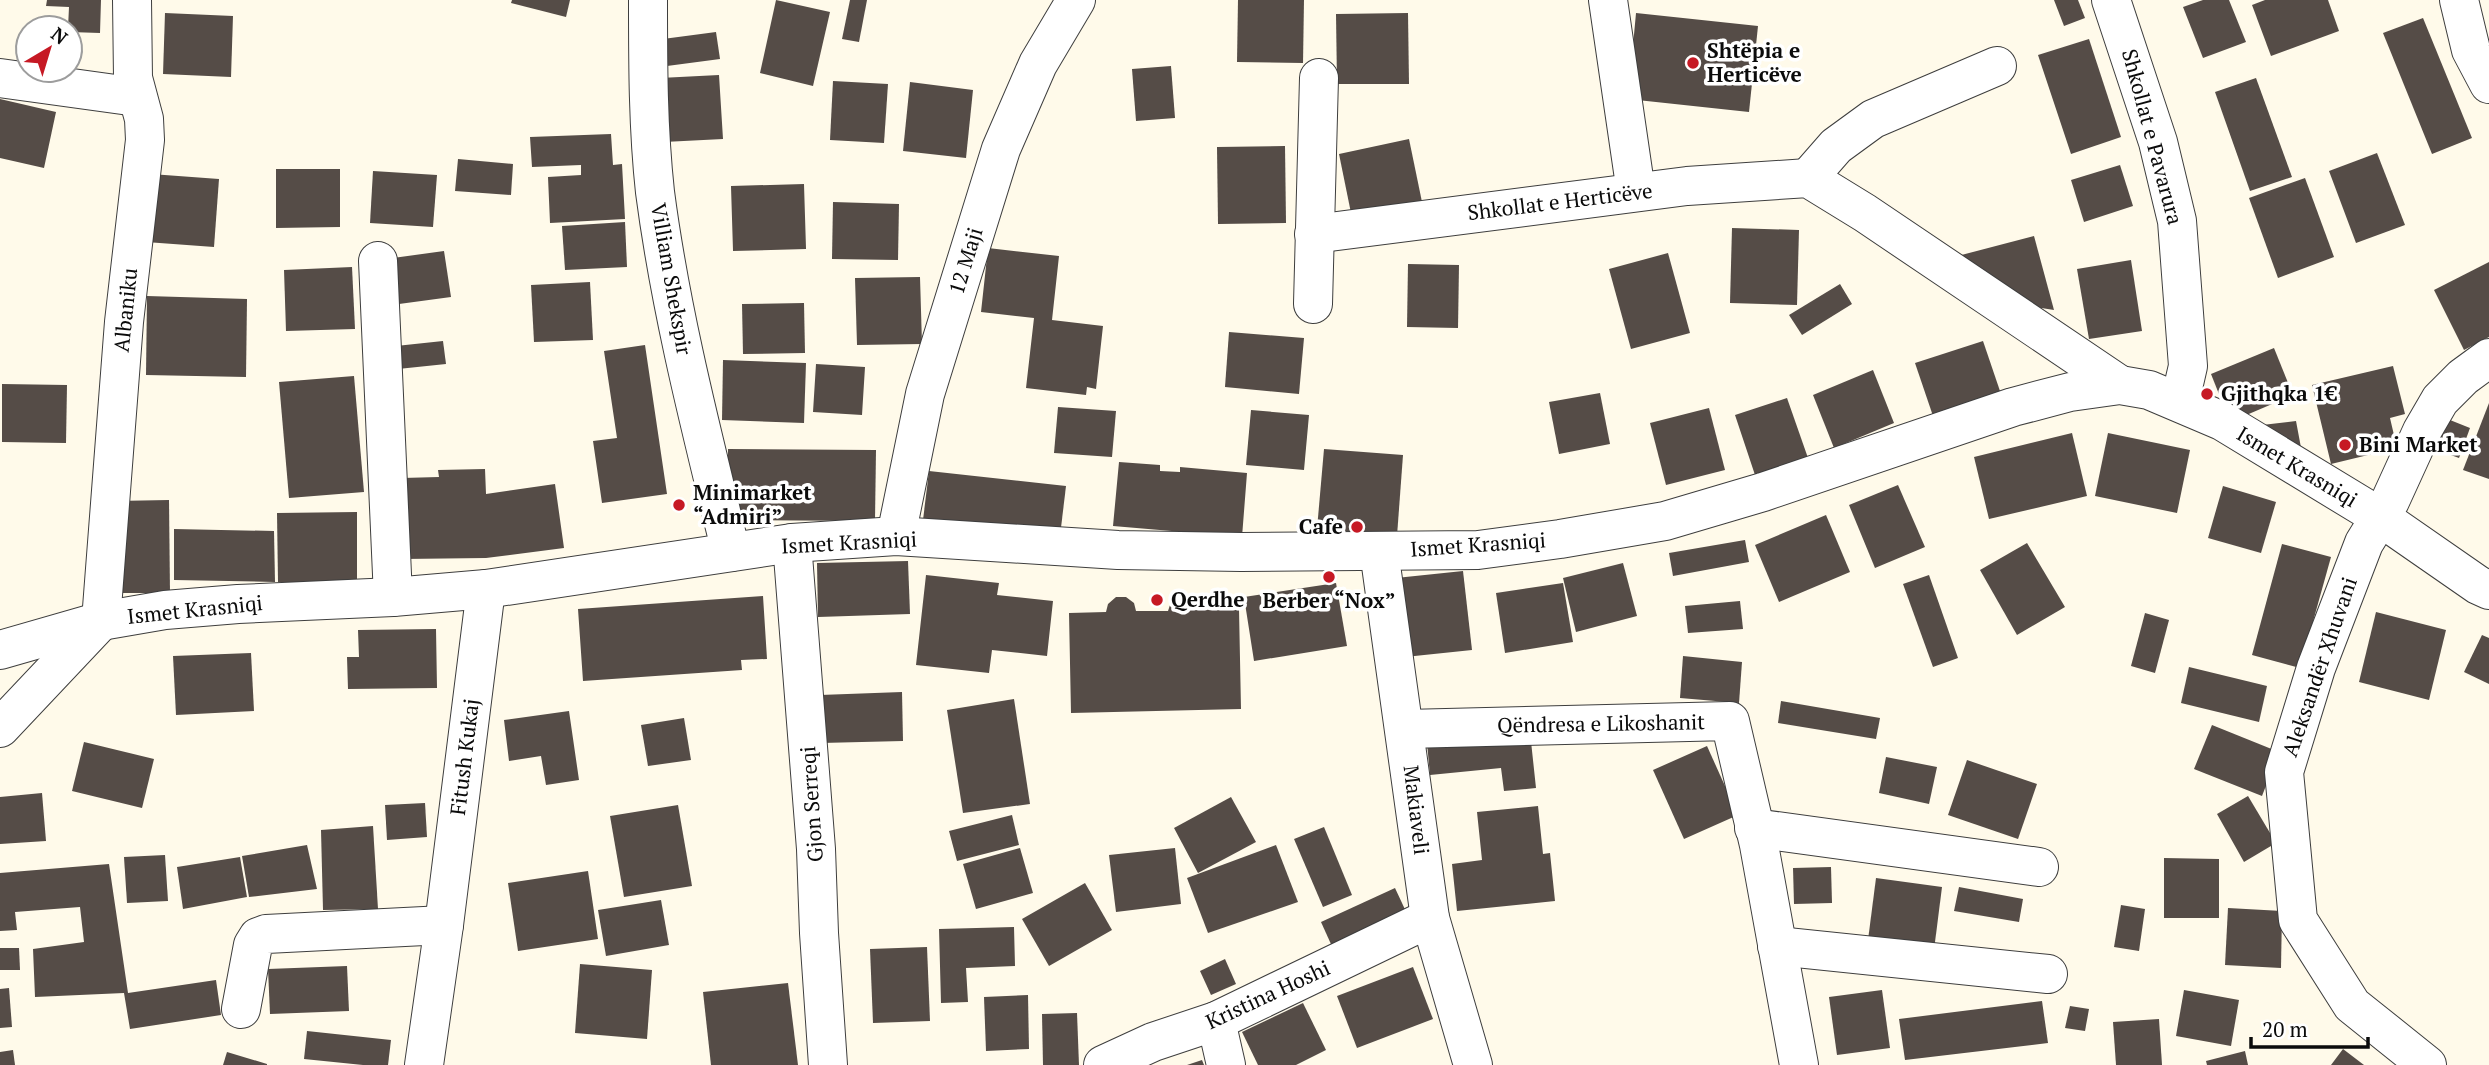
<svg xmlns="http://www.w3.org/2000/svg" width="2489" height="1065" font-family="'PT Serif',serif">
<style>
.building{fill:#554c47}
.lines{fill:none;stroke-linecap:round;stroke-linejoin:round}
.minor-casing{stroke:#3e3e3e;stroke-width:40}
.minor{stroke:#fff;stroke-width:38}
.poi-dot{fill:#c61924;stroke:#fff;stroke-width:2.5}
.labels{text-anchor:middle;stroke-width:7;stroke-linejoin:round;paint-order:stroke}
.poi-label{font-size:21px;font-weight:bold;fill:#0b0b0b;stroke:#fff;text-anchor:start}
.street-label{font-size:21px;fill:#0b0b0b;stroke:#fff}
</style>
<rect width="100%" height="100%" fill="#fffaea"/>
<g class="building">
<path d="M47,0H101L100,33L70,32V28H68L69,7L46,6Z"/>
<path d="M512,0H570L566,17L511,3Z"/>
<path d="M776,0L830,12L813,86L760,73Z"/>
<path d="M850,0H867L859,42L842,39Z"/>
<path d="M1238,0H1304L1303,63L1237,62Z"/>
<path d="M2054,0H2078L2085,18L2064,26Z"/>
<path d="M2203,0H2229L2246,42L2203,58L2183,7Z"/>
<path d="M2265,0H2328L2339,31L2271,56L2252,5Z"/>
<path d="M165,13L233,16L231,77L163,74Z"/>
<path d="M1408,13L1409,84H1337L1336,14Z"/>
<path d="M1636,13L1758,26L1749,112L1628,99Z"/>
<path d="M2423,18L2472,138L2432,154L2383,33Z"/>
<path d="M716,32L720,59L667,66L663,39Z"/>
<path d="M2089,39L2121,137L2071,154L2038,55Z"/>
<path d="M1171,66L1175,118L1136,121L1132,69Z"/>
<path d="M719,75L723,139L664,142L660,78Z"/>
<path d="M2256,78L2292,177L2250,191L2215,92Z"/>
<path d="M833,81L888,84L884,143L830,140Z"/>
<path d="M910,82L973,90L966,158L903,151Z"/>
<path d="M0,99L56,112L44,168L0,158Z"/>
<path d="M611,134L613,165L622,164L625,219L550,223L548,177L581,175V165L532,167L530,137Z"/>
<path d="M1409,139L1422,202L1352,218L1339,154Z"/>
<path d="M1285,146L1286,223L1218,224L1217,147Z"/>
<path d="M2377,153L2405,225L2356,243L2329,171Z"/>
<path d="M458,159L513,164L511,195L455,191Z"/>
<path d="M2120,165L2133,206L2084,222L2071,180Z"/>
<path d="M276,169H340V227L276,228Z"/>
<path d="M373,171L437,175L433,227L370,223Z"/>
<path d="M151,174L219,179L214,247L146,242Z"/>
<path d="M2305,178L2334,257L2278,278L2249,198Z"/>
<path d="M804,184L806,249L733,251L731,186Z"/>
<path d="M833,202L899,204L898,260L832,259Z"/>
<path d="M625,222L627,267L565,270L562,226Z"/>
<path d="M1732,228L1799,230L1797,305L1730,303Z"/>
<path d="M2034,236L2054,310L2015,304L1950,258Z"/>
<path d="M988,248L1059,256L1052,320L1103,326L1096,389L1087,387L1086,395L1026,388L1034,318L981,312Z"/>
<path d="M444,251L451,297L399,304L393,258Z"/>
<path d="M1668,253L1690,333L1631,349L1609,269Z"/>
<path d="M2131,260L2142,331L2089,339L2077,269Z"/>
<path d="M2489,262V337L2464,350L2434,290Z"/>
<path d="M1408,264L1459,265L1458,328L1407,327Z"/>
<path d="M352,267L355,329L286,331L284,270Z"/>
<path d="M920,277L922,344L857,345L855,278Z"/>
<path d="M590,282L593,340L534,342L531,285Z"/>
<path d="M1840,284L1852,304L1802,335L1789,315Z"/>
<path d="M147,296L247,299L246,377L146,375Z"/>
<path d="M804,303L805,353L743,354L742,304Z"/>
<path d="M1229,332L1304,338L1299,394L1225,387Z"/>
<path d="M443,341L446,364L398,369L396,346Z"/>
<path d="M1983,341L2001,394L1933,416L1915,363Z"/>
<path d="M645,345L667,494L602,503L593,441L617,438L604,351Z"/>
<path d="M2274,348L2293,395L2230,422L2211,374Z"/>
<path d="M723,360L806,363L804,423L722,420Z"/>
<path d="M816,364L865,367L862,415L813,412Z"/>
<path d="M2393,366L2405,414L2390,418L2397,448L2331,464L2312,385Z"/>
<path d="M1873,370L1894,423L1834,448L1813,395Z"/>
<path d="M354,376L364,492L289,498L279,382Z"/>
<path d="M2,384L67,385L66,443L2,442Z"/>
<path d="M1600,393L1610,444L1559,454L1549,402Z"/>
<path d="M1787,398L1808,458L1755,475L1735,415Z"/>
<path d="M2489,403V479L2463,470Z"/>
<path d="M1058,407L1116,411L1112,457L1054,453Z"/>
<path d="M1709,408L1725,470L1666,485L1650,423Z"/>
<path d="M1251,410L1309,415L1304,470L1246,465Z"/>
<path d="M2440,416L2470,428L2459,458L2429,447Z"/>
<path d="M2296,421L2302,453L2245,427Z"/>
<path d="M2072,433L2087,496L1989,519L1974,457Z"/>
<path d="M2108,433L2190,450L2177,513L2095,496Z"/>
<path d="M728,449L876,450L875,521L728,520Z"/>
<path d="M1324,449L1403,455L1397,536L1317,529Z"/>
<path d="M1119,462L1160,465V471L1180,472V467L1247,473L1242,537L1113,526Z"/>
<path d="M485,469L486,494L555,484L564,548L486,558L403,559L402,478L439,477L438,470Z"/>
<path d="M929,471L1066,486L1060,536L923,520Z"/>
<path d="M1898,485L1925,547L1875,568L1849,505Z"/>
<path d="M2223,486L2276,502L2261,553L2208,538Z"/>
<path d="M169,500L170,593H116L115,501Z"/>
<path d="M357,512V582H278L277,513Z"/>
<path d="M1826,515L1850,572L1779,602L1755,545Z"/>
<path d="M174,529L274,531L275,582L174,580Z"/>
<path d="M1745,540L1749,562L1673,576L1669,553Z"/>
<path d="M2027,543L2065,607L2017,635L1980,570Z"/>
<path d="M2282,544L2331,557L2300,668L2252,655Z"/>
<path d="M908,561L910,614L818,617L817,563Z"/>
<path d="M1623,563L1637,616L1576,632L1563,578Z"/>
<path d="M1463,571L1472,650L1405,657L1396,578Z"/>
<path d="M926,575L999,583L997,595L1053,601L1047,656L992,650L989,673L916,665Z"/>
<path d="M1929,575L1958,658L1933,667L1903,584Z"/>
<path d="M1336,583L1347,646L1254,661L1244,597Z"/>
<path d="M1563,583L1573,642L1505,653L1496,593Z"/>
<path d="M763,596L767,659L741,660L742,670L583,681L578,609Z"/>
<path d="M1116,597H1126L1134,603L1136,611H1168L1171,602L1178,597H1187L1194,602L1198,610L1239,609L1241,709L1071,713L1069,613L1106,612L1108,604Z"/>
<path d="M1740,601L1743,629L1688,633L1685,606Z"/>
<path d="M2376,612L2446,630L2429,700L2359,682Z"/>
<path d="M2145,613L2169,620L2155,673L2131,666Z"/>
<path d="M436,629L437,688L348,689L347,657H359L358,630Z"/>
<path d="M2482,635L2489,638V684L2464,672Z"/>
<path d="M251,653L254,711L176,715L173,656Z"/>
<path d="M1683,656L1742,662L1739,703L1680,698Z"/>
<path d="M2189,667L2267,686L2259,722L2181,703Z"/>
<path d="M902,692L903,741L821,743L820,695Z"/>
<path d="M1014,699L1030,804L963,813L947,710Z"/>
<path d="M1781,701L1880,718L1876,739L1778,723Z"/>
<path d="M569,711L579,780L546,785L541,756L509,761L504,720Z"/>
<path d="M684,718L691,760L648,766L641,725Z"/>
<path d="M2212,725L2279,752L2262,796L2194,769Z"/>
<path d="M1530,732L1536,788L1504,791L1501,768L1430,775L1427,743Z"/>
<path d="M84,742L154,759L142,808L72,791Z"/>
<path d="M1707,746L1738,815L1684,839L1653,770Z"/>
<path d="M1886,757L1937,767L1929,804L1879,793Z"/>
<path d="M1967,760L2037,784L2018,839L1948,815Z"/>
<path d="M42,793L46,841L0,844V797Z"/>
<path d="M2248,796L2276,843L2244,862L2217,814Z"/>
<path d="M1231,797L1256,842L1198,873L1174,828Z"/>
<path d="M425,803L427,837L387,840L385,805Z"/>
<path d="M678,805L692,886L624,897L610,816Z"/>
<path d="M1538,806L1543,854L1550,853L1555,901L1457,911L1452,864L1482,860L1477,812Z"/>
<path d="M1012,815L1019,845L957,861L949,831Z"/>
<path d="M373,826L378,909L323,910L321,830Z"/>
<path d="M1324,827L1352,895L1323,907L1294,839Z"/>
<path d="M307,845L317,889L249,897L242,856Z"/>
<path d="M1276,845L1298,902L1208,933L1187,878Z"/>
<path d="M1020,848L1033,893L976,909L963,864Z"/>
<path d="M1175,848L1181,904L1116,912L1109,855Z"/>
<path d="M165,855L168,901L127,903L124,857Z"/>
<path d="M240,857L247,897L183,909L177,867Z"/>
<path d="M2164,858L2219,859V918H2164Z"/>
<path d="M109,864L128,993L216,980L221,1015L130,1029L124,993L35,997L33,949L84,942L80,907L15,912L17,930L0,931V873Z"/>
<path d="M1831,867L1832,903L1794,904L1793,868Z"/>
<path d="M588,871L598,939L518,951L508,883Z"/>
<path d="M1876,878L1942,887L1934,950L1868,940Z"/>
<path d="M1085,883L1112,930L1049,966L1022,919Z"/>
<path d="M1959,887L2023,899L2019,922L1954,911Z"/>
<path d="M1395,888L1409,918L1335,953L1321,922Z"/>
<path d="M661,900L669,945L606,956L598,910Z"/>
<path d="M2121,905L2145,909L2139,951L2114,947Z"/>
<path d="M2228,908L2282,911L2281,968L2225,965Z"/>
<path d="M1014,927L1015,966L966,968L968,1002L941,1003L939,929Z"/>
<path d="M927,947L930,1021L873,1023L870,949Z"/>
<path d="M0,948H19L20,970H0Z"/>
<path d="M1225,959L1236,984L1211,995L1200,971Z"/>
<path d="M580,964L652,970L647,1039L575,1033Z"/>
<path d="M347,966L349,1011L270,1014L268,969Z"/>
<path d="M1413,967L1433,1019L1357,1048L1337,996Z"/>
<path d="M788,983L798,1065H711L703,992Z"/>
<path d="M9,988L12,1027L0,1028V989Z"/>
<path d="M1882,990L1890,1048L1837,1055L1829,997Z"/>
<path d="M2184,990L2239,1000L2231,1046L2176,1036Z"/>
<path d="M1028,995L1029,1049L986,1051L984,997Z"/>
<path d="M2042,1001L2048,1043L1905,1060L1899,1019Z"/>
<path d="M1303,1003L1326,1050L1296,1065H1258L1242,1032Z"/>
<path d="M2070,1006L2089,1009L2085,1031L2065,1028Z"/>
<path d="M1077,1013L1079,1065H1043L1042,1014Z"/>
<path d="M2159,1019L2162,1065H2116L2113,1022Z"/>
<path d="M307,1031L391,1040L388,1065H363L304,1059Z"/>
<path d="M2343,1049L2364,1065H2331Z"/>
<path d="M13,1050L15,1065H0V1052Z"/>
<path d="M2245,1051L2248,1065H2207L2206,1061Z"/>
<path d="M227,1052L267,1064V1065H223Z"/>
<path d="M1202,1060L1204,1065H1187Z"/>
</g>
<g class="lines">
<g class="minor-casing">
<g id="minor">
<path d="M648,0C648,64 648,128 655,192C671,314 702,433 731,552"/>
<path d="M1608,0L1636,192"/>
<path d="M2111,0L2158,142L2177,221L2188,366L2180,401"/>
<path d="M2459,0L2471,50L2489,84"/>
<path d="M0,78L137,97"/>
<path d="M1808,178L1836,146L1873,119L1997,66"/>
<path d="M1314,234L1687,186L1808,178L1865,213L2120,385"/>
<path d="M378,261L393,597"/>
<path d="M1313,304L1319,78"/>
<path d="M896,536L925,394L1001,149L1038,64L1076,0"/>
<path d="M792,543L816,849L819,933L828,1065"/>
<path d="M1379,551L1430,918L1473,1065"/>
<path d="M0,650L101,621L165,610L238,604L393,597L486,589L792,543L896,536L1118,550L1241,552L1478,550L1560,539L1665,521L1763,492L2013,407L2070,392L2120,385L2149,390L2222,421L2380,517L2478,585L2489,590"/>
<path d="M0,728L101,621L124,322L145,140L144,119L133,78L132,0"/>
<path d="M1406,729L1730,721L1759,845L1799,1065"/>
<path d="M1754,828L2039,867"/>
<path d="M1777,946L2048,974"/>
<path d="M241,1009L253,945L258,937L266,934L444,925"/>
<path d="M1216,1021L1226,1065"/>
<path d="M424,1065L444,925L486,589"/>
<path d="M1103,1065L1153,1042L1216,1021L1430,918"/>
<path d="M2427,1065L2352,1005L2298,920L2284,772L2316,668L2364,543L2390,501L2422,431L2440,400L2463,377L2489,358"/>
</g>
</g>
<use href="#minor" class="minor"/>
</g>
<g class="poi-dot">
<circle cx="1693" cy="63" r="7"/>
<circle cx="2207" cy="394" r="7"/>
<circle cx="2345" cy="445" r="7"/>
<circle cx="679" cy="505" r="7"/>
<circle cx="1357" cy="527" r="7"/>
<circle cx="1329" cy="577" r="7"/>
<circle cx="1157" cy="600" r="7"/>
</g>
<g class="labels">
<g class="poi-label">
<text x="1707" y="58">Shtëpia e<tspan x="1707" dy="24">Herticëve</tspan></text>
<text x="2221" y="401">Gjithqka 1€</text>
<text x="2359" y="452">Bini Market</text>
<text x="693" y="500">Minimarket<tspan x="693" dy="24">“Admiri”</tspan></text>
<text x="1343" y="534" text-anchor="end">Cafe</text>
<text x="1171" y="607">Qerdhe</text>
<text x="1329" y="608" text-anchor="middle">Berber “Nox”</text>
</g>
<g class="street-label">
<text transform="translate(2152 137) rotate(75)" y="7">Shkollat e Pavarura</text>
<text transform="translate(1560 202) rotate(-7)" y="7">Shkollat e Herticëve</text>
<text transform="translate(966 261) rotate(-73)" y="7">12 Maji</text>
<text transform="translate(671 279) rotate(80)" y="7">Villiam Shekspir</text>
<text transform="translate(126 310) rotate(-84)" y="7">Albaniku</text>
<text transform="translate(2297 467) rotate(31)" y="7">Ismet Krasniqi</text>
<text transform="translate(849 543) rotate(-3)" y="7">Ismet Krasniqi</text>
<text transform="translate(1478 545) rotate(-4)" y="7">Ismet Krasniqi</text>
<text transform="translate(195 610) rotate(-6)" y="7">Ismet Krasniqi</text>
<text transform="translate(2320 667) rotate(-71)" y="7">Aleksandër Xhuvani</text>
<text transform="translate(1601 724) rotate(-1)" y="7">Qëndresa e Likoshanit</text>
<text transform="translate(465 757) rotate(-83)" y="7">Fitush Kukaj</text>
<text transform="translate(812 804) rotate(-94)" y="7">Gjon Serreqi</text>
<text transform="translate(1416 810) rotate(83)" y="7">Makiaveli</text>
<text transform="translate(1268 995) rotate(-25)" y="7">Kristina Hoshi</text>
</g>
</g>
<g transform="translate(49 49) rotate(38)"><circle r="33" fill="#ffffff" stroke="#9d9d9d" stroke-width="2"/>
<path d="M0-5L12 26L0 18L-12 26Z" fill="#c61924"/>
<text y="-10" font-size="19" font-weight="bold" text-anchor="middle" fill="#0b0b0b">N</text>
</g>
<path d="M2251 1037v10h117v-10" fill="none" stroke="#0b0b0b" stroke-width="3.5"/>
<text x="2262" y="1037" font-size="21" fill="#0b0b0b" stroke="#ffffff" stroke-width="5" paint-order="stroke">20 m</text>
</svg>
